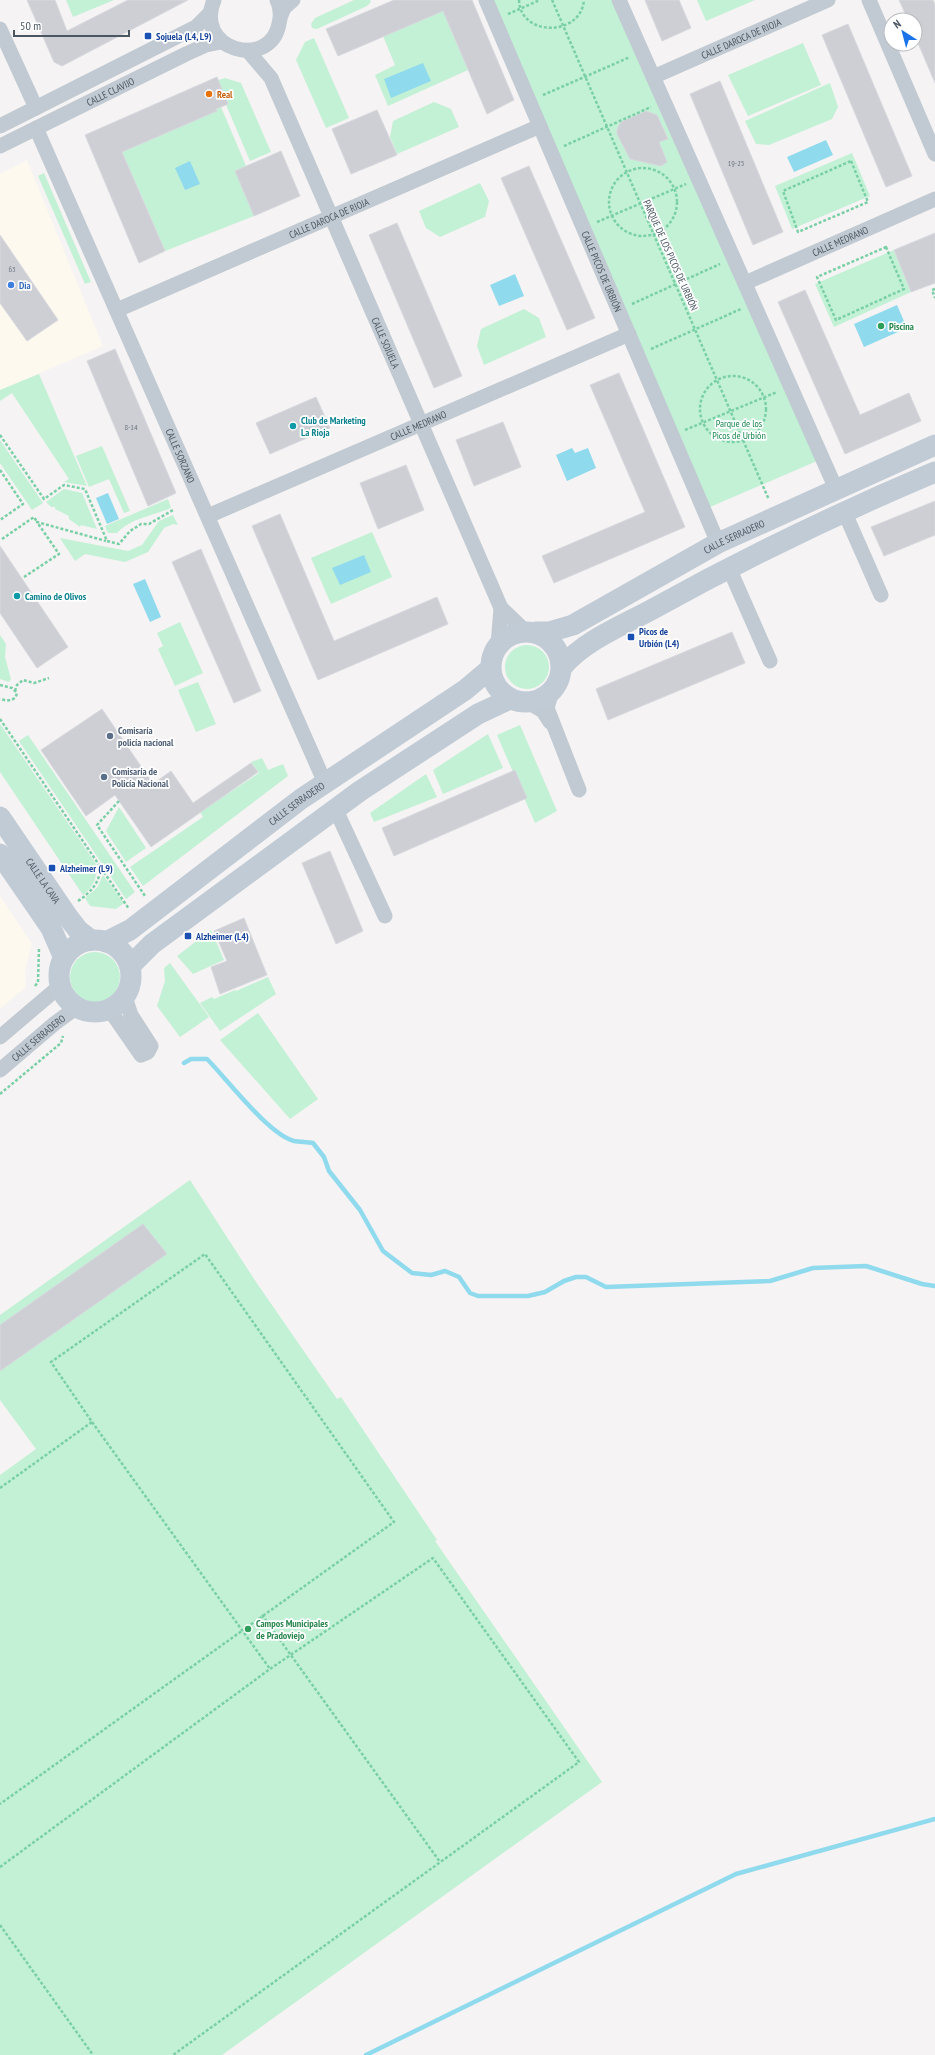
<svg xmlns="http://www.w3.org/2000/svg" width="935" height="2055" font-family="'PT Sans Narrow',sans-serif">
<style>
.commercial{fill:#fdf9ef}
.green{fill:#c3f1d5}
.water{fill:#90daee}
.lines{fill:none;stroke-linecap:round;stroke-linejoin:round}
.stream{stroke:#90daee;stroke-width:4.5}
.building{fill:#cdcfd5;stroke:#d7d9de}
.path{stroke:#7ad0a6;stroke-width:2.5;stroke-dasharray:3 2;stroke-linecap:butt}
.minor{stroke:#c1cad2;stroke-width:15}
.secondary{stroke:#c1cbd6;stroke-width:21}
.transit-dot{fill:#1a4fb4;stroke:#fff;stroke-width:1.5}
.food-dot{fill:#e8710a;stroke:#fff;stroke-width:1.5}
.shop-dot{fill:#3f7fe0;stroke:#fff;stroke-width:1.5}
.leisure-dot{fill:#2e9e5b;stroke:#fff;stroke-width:1.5}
.culture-dot{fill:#0f9aa8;stroke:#fff;stroke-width:1.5}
.service-dot{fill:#5c6f8a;stroke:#fff;stroke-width:1.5}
.labels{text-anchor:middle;stroke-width:3.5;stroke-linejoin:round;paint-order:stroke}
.number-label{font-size:8px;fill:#6b747e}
.transit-label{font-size:10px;font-weight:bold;fill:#164399;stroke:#fff;text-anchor:start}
.street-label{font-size:10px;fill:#4a5661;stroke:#fff}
.food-label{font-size:10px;font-weight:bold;fill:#c56008;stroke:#fff;text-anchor:start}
.shop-label{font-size:10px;font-weight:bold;fill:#366cbe;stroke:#fff;text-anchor:start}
.leisure-label{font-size:10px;font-weight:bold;fill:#27864d;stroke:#fff;text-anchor:start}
.culture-label{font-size:10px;font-weight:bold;fill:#0d838f;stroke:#fff;text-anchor:start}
.park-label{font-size:10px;fill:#17864f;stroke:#fff}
.service-label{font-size:10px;font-weight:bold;fill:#4e5e75;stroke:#fff;text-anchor:start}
</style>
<rect width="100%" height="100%" fill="#f5f3f3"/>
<g class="commercial">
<path d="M27,160L103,346L0,390V174Z"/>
<path d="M0,896L32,944L25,971L26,987L0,1009Z"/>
</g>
<g class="green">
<path d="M66,0H114L73,17Z"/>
<path d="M354,0H370L371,2L367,6L317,29L312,28L311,24L315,18Z"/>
<path d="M490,0H616L817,461L710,507Z"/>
<path d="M697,0H755L706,21Z"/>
<path d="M443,11L468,70L388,106L375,75L395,65L383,36Z"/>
<path d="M314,38L349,118L326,128L296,60L305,42Z"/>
<path d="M803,43L821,85L748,116L728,75Z"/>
<path d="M225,78L241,83L271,152L250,161L216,81Z"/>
<path d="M830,83L838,107L832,119L769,145L756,144L745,121Z"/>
<path d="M434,102L451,109L459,127L397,154L390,137L393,121Z"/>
<path d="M221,107L246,166L235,171L254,216L165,251L122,152L217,111L216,108Z"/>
<path d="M852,153L870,196L792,229L775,186Z"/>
<path d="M44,173L91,282L85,284L38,176Z"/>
<path d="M480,183L489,201L485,217L440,237L426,228L419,211Z"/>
<path d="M894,250L911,292L834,327L815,284Z"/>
<path d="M524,309L539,318L546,337L484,365L477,346L481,329Z"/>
<path d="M39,374L87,486L64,482L69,479L12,393L0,401V390Z"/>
<path d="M0,440L43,503L32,510L0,463Z"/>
<path d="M102,446L130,511L124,513L109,479L89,487L76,456Z"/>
<path d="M64,489L82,493L97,529L81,525L80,527L69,519V516L55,509V507H51L46,502Z"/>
<path d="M168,499L171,508C152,516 131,518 117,533H108L105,526Z"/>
<path d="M173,515L178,525L173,524L164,528L148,552L125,562L85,554L75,561L60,538L128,551L142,545L159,521Z"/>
<path d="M372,532L392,577L331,604L311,558Z"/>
<path d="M180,622L203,673L175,686L158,649L163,646L157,633Z"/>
<path d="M0,635L6,644L5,657L11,679L9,682L0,679Z"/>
<circle cx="527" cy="667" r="22"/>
<path d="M198,682L216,724L196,732L178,690Z"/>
<path d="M0,724L96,864C98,878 93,887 83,895L0,772Z"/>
<path d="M520,725L557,811L535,823L497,735Z"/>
<path d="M488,734L503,768L443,794L433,770Z"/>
<path d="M28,735L135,892L126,899L19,741Z"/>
<path d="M262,758L268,770L283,764L288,776L143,886L130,867L203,817L200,812L259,773L251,762Z"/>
<path d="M426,774L437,797L374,822L370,813Z"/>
<path d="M119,807L146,848L126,862L106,831Z"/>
<path d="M103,875L124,903L116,909L90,906L85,898L97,888Z"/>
<path d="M211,930L224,960L193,974L177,956Z"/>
<circle cx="95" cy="977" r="25"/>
<path d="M170,963L209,1017L180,1037L157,1006L165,981L164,968Z"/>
<path d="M268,977L276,994L220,1031L200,1003L212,997L214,999L235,990L236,991Z"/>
<path d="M258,1013L318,1099L290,1119L220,1040Z"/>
<path d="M190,1180L256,1282L337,1399L341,1397L437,1540L435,1541L602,1782L222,2055H0V1475L36,1449L0,1400V1315Z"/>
</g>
<g class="water">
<path d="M423,63L431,81L391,98L384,79Z"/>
<path d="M826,140L833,155L794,172L787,157Z"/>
<path d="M190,161L200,184L185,190L175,168Z"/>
<path d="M515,274L524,296L499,306L490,285Z"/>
<path d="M897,305L907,328L864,347L854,324Z"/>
<path d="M572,448L575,453L588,448L596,468L567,481L556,455Z"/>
<path d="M108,493L119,519L107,524L96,498Z"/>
<path d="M364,555L371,572L340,585L332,568Z"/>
<path d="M145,579L161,617L150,622L133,584Z"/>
</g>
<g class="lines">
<g class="stream">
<path d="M184,1063L191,1059H207C227,1079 268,1134 294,1141C300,1142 307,1142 313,1143L324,1157L329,1171L360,1210L383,1251L412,1273L431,1275L445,1271L459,1277L470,1293L478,1296H528L545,1292L564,1281L576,1277H586L606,1287L770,1281L813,1268L866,1266L922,1284L935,1286"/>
<path d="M366,2055L736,1874L935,1819"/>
</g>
</g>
<g class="building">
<path d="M27,0H55L67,31L128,0H188L62,66L54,62Z"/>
<path d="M394,0H472L514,100L487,114L443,11L338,56L326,29Z"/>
<path d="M645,0H679L691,28L662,41Z"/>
<path d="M899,0H933L935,5V83L915,36V20H908Z"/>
<path d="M848,24L912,176L886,187L822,35Z"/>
<path d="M217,77L228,104L216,109L217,111L122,152L165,251L139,263L85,135Z"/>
<path d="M720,81L783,232L753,245L690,94Z"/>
<path d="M377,110L397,155L351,174L332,129Z"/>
<path d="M646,111L657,115L668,139L659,142L667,162L661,166L630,159L617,134V129L621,122Z"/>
<path d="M281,151L300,196L254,216L235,171Z"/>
<path d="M529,166L595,318L567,330L501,178Z"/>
<path d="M397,223L462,376L434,388L369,235Z"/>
<path d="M935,233V283L911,292L894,250Z"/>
<path d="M0,235L58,320L27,341L0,303Z"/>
<path d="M805,290L860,415L909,393L921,421L845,454L778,302Z"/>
<path d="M115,349L176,493L148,506L87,361Z"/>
<path d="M619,373L685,527L554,583L542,556L645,512L590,385Z"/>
<path d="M316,397L330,428L270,454L256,423Z"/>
<path d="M503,422L521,467L474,486L456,440Z"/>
<path d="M406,465L424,510L378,529L360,483Z"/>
<path d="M935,501V535L884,556L871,527Z"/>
<path d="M280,514L334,641L437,597L448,624L318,680L252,526Z"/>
<path d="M0,546L68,647L37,668L0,613Z"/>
<path d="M201,549L261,691L234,703L172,562Z"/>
<path d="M732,632L745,663L608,720L596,689Z"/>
<path d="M102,709L153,784L171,771L193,803L251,763L258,772L151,847L115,795L86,816L41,750Z"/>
<path d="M515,770L527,798L394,856L382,828Z"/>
<path d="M330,851L363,931L336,944L302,863Z"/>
<path d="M244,918L267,975L220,994L211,967L227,961L214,931Z"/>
<path d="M143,1224L167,1254L0,1371V1325Z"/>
</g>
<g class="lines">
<g class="path">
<path d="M519,0C520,37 581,37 584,0"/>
<path d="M552,0L769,500"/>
<path d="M508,14L540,0"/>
<path d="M543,95L630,57"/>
<path d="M564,146L651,107"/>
<path d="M851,161L868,202L798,232L783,191Z"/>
<circle cx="643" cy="202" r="34"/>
<path d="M597,222L686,184"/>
<path d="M886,247L904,289L836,320L817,277Z"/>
<path d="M935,289L932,290L935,298"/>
<path d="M632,304L720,264"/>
<path d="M651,349L741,309"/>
<circle cx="733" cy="409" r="33"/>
<path d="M685,430L777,392"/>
<path d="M0,435L44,499L64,485L85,489L107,541L119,544L130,531L141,524H149L173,510"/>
<path d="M0,470L23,504L0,520"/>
<path d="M2,539L34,517L37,522"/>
<path d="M24,577L59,554L37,522L106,541"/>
<path d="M0,685L12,688L17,693C15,702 7,701 0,699"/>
<path d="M15,691L17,685L23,680L34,683L49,678"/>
<path d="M0,719L129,909"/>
<path d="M119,801L97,825L145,896"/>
<path d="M78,901C91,892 101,882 100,865"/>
<path d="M35,986L38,982L39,948"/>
<path d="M0,1094L61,1043L63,1036"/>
<path d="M92,1422L270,1669"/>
<path d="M0,1488L92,1422L51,1362L205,1254L394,1522L0,1804"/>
<path d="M262,1615L440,1862"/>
<path d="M0,1867L270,1669L433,1558L579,1762L173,2055"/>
<path d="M0,1925L93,2055"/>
</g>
<g class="minor">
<path d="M214,0C193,50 270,71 279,24C281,16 281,8 277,0"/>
<path id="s1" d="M486,0L718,543"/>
<path d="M619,0L836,489"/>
<path d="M869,0L935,154"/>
<path d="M281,15L284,8L293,0"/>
<path d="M0,29L36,108"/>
<path id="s2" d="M248,51L271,78L501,608L525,631"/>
<path id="s3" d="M653,77L828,0"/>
<path d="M0,126L196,27L210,13"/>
<path id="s4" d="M36,128L325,783"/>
<path id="s5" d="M0,146L186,54L206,45L221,42"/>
<path id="s6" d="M745,283L935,199"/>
<path id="s7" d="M117,310L540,126"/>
<path d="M844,511L881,595"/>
<path id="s8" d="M208,516L629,334"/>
<path d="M729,568L770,661"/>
<path d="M498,645L501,608"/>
<path d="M552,691L547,708L579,790"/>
<path d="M528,702L543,711L550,722"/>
<path d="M335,808L385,916"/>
<path d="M106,1011L114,1016L141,1055L148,1052L151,1046L131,1015L125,997"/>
<path d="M0,1037L60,986"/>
<path id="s9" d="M0,1070L54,1024L77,1007"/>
</g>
<g class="secondary">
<circle cx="526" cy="667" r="35"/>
<path id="s10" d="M536,632H549L573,625L718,543L935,445"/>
<path d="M562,667C584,641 621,626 651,610C743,559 838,513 935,472"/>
<path id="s11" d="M0,817L68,917L78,930L91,940"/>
<path d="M0,854L51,928L64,958"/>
<circle cx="95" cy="976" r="36"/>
<path id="s12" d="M106,942L130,930L301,799L465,690L490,669"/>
<path d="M130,966L152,944L360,791L478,714L510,699"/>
</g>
</g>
<g class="transit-dot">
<rect x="144" y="32" width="8" height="8" rx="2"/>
<rect x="627" y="633" width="8" height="8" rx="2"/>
<rect x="48" y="864" width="8" height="8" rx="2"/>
<rect x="184" y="932" width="8" height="8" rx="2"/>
</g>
<circle class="food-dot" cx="209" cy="94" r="4"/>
<circle class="shop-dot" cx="11" cy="285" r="4"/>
<g class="leisure-dot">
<circle cx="881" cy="326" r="4"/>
<circle cx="248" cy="1629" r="4"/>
</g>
<g class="culture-dot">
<circle cx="293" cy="426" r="4"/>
<circle cx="17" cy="596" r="4"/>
</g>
<g class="service-dot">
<circle cx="110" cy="736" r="4"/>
<circle cx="104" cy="777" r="4"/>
</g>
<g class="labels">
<g class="number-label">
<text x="736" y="166">19-25</text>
<text x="12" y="272">63</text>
<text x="131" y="430">8-14</text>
</g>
<g class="transit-label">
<text x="156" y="40">Sojuela (L4, L9)</text>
<text x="639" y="635">Picos de<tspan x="639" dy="12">Urbión (L4)</tspan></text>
<text x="60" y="872">Alzheimer (L9)</text>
<text x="196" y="940">Alzheimer (L4)</text>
</g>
<g class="street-label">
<text dy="4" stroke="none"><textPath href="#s3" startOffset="96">CALLE DAROCA DE RIOJA</textPath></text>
<text dy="4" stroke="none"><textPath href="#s5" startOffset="123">CALLE CLAVIJO</textPath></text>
<text dy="4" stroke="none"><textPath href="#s7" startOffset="231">CALLE DAROCA DE RIOJA</textPath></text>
<text dy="4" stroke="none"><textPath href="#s6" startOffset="104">CALLE MEDRANO</textPath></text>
<text transform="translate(671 255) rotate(66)" y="4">PARQUE DE LOS PICOS DE URBIÓN</text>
<text dy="4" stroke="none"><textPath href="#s1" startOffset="295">CALLE PICOS DE URBIÓN</textPath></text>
<text dy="4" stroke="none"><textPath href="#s2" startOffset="324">CALLE SOJUELA</textPath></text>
<text dy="4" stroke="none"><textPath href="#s8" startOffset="229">CALLE MEDRANO</textPath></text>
<text dy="4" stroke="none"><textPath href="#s4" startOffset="358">CALLE SORZANO</textPath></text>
<text dy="4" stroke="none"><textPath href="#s10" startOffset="222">CALLE SERRADERO</textPath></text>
<text dy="4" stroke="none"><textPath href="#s12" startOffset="236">CALLE SERRADERO</textPath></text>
<text dy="4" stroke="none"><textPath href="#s11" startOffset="77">CALLE LA CAVA</textPath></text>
<text dy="4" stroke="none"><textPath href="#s9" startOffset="50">CALLE SERRADERO</textPath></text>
</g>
<g class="food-label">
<text x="217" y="98">Real</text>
</g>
<g class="shop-label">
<text x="19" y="289">Dia</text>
</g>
<g class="leisure-label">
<text x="889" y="330">Piscina</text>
<text x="256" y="1627">Campos Municipales<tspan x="256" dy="12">de Pradoviejo</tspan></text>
</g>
<g class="culture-label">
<text x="301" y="424">Club de Marketing<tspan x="301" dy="12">La Rioja</tspan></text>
<text x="25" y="600">Camino de Olivos</text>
</g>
<g class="park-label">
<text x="739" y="427">Parque de los<tspan x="739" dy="12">Picos de Urbión</tspan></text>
</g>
<g class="service-label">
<text x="118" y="734">Comisaría<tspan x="118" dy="12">policía nacional</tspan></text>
<text x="112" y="775">Comisaría de<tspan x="112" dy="12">Policía Nacional</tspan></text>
</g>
</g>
<g transform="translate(903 32) rotate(324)"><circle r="19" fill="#ffffff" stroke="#b7bbc0"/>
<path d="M0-3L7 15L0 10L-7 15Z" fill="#1a73e8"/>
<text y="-6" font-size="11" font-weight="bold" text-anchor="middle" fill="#4a5661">N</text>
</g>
<path d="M14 30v6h115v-6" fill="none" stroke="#4a5661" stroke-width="2"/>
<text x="20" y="30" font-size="12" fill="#4a5661" stroke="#ffffff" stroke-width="3" paint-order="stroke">50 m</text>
</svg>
